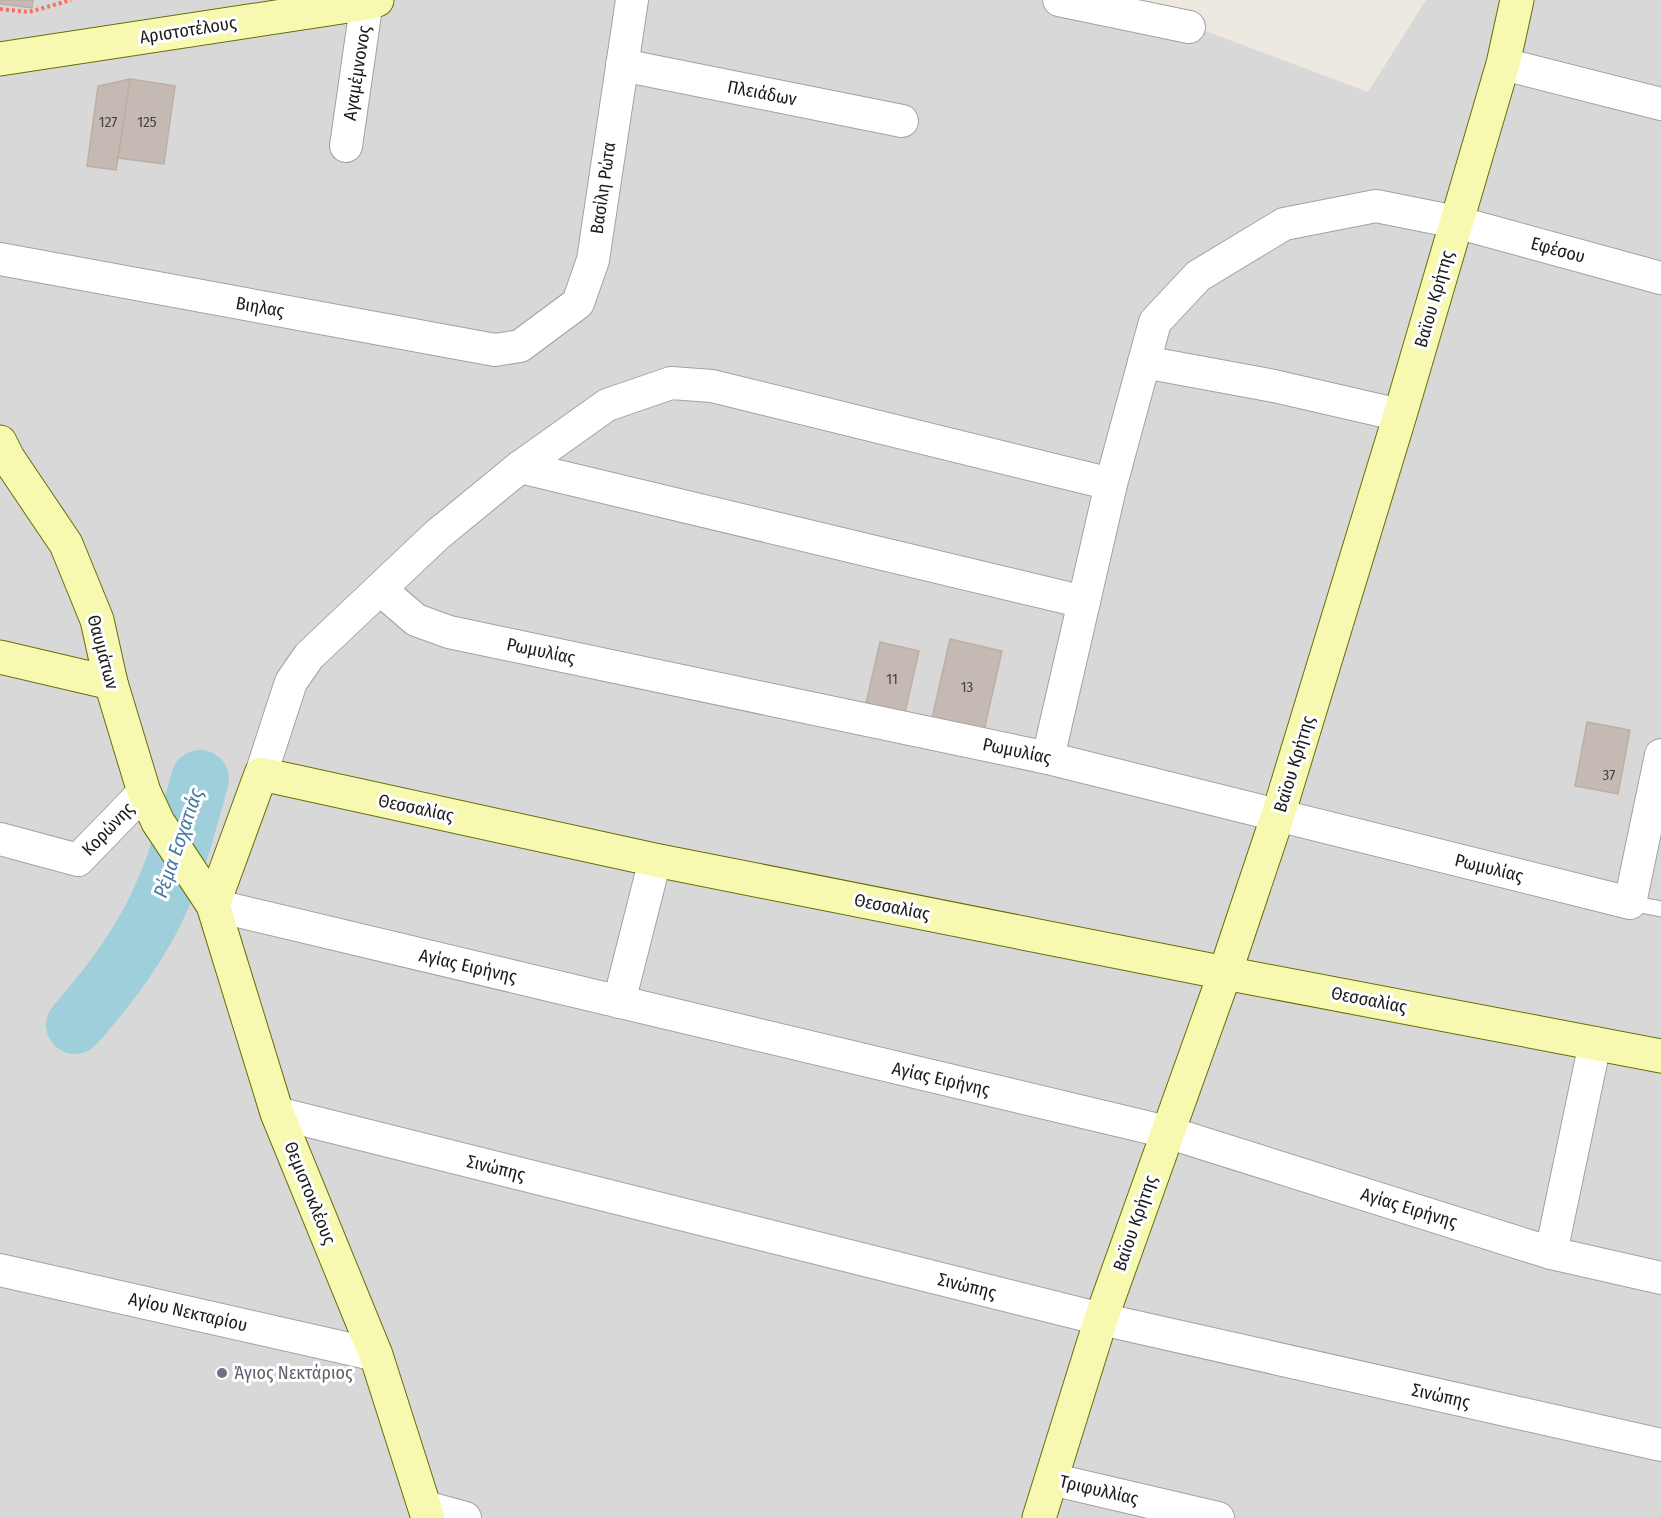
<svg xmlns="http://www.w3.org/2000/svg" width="1661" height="1518" font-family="'Fira Sans Condensed',sans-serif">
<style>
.residential{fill:#d9d8d8}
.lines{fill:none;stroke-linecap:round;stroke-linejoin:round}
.river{stroke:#9fcfdb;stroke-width:58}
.building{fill:#c4bab3;stroke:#beaea2;stroke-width:1.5}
.lane-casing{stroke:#a2a2a2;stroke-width:17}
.street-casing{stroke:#a2a2a2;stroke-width:34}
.secondary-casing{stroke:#676f04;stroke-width:35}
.path{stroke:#fa6e64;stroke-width:4;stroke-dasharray:3 3;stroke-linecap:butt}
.lane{stroke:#fff;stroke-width:15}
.street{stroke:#fff;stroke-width:32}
.secondary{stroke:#f8f9b1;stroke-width:33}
.worship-dot{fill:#6b7280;stroke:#fff;stroke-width:2}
.labels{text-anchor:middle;stroke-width:6;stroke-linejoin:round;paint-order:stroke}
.number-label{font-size:15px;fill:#454341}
.street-label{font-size:18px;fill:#1b1b1b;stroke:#fff}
.worship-label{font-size:18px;fill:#5b616d;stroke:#fff;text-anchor:start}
.water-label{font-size:20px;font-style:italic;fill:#4577a1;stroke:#fff}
</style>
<rect width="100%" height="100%" fill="#ede8e0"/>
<path class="residential" d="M0,0H1123L1368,92L1426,0H1661V1518H0Z"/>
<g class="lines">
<path class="river" d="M75,1025C110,985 142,943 163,894C179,858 189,818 200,779"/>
</g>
<g class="building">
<path d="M0,0H33L32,8L0,4Z"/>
<path d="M130,79L175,86L164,164L118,158Z"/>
<path d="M130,79L116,170L87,166L98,86Z"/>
<path d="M950,639L1002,651L983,735L931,723Z"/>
<path d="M880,642L919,651L904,717L865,708Z"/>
<path d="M1587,722L1630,730L1618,794L1575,786Z"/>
</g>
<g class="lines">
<g class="lane-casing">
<path id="lane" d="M1630,903L1661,909"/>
</g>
<g class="street-casing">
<g id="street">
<path d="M1059,0L1189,27"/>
<path d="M1503,64L1661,104"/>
<path d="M622,65L902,121"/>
<path d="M346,146L367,0"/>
<path d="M0,259L495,350L520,346L578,303L593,260L632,0"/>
<path d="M1144,362L1274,386L1400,415"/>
<path d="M520,467L1084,602"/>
<path d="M380,589L416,620L449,632L1048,758L1630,903L1661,755"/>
<path d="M1048,758L1111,484L1155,322L1198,276L1284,224L1376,206L1456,222L1661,278"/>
<path d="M261,774L291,682L309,656L437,535L520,467L607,405L671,383L712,386L1111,484"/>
<path d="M0,839L78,860L144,792"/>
<path d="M213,905L1167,1132L1551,1253L1661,1278"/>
<path d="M619,1002L655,860"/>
<path d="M277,1113L1101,1319L1661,1445"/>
<path d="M1551,1253L1595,1043"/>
<path d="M0,1270L376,1355"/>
<path d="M1051,1479L1218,1518"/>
<path d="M425,1507L465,1518"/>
</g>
</g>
<g class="secondary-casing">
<g id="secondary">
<path d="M0,59L368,3L377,0"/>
<path d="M0,442L8,458L66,544L97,620L111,683L144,792L158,822L213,905L277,1113L376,1355L428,1518"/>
<path d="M0,657L111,683"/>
<path d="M213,905L261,774L655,860L1225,973L1661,1056"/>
<path d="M1039,1518L1101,1319L1225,973L1278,815L1400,415L1503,64L1517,0"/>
</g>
</g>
<path class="path" d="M0,9L29,12L71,0"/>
<use href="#lane" class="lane"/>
<use href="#street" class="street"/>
<use href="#secondary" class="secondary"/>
</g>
<circle class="worship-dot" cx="222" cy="1373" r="6"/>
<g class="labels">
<g class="number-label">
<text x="108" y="127">127</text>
<text x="147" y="127">125</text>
<text x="892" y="684">11</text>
<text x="967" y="692">13</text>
<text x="1609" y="780">37</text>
</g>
<g class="street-label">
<text transform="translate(188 30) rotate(-9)" y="6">Αριστοτέλους</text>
<text transform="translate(357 73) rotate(-81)" y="6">Αγαμέμνονος</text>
<text transform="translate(762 93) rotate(11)" y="6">Πλειάδων</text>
<text transform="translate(603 188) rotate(-82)" y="6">Βασίλη Ρώτα</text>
<text transform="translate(1558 250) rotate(15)" y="6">Εφέσου</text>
<text transform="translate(1434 299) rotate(-74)" y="6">Βαϊου Κρήτης</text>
<text transform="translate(260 307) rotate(10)" y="6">Βιηλας</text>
<text transform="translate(541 651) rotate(12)" y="6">Ρωμυλίας</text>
<text transform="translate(103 652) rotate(75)" y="6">Θαυμάτων</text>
<text transform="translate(1017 751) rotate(12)" y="6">Ρωμυλίας</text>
<text transform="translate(1294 764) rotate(-73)" y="6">Βαϊου Κρήτης</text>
<text transform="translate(416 808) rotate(12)" y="6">Θεσσαλίας</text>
<text transform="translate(108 829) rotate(-46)" y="6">Κορώνης</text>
<text transform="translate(1489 868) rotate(14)" y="6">Ρωμυλίας</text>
<text transform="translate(892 907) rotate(11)" y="6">Θεσσαλίας</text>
<text transform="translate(468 966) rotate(13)" y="6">Αγίας Ειρήνης</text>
<text transform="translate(1369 1000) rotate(11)" y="6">Θεσσαλίας</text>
<text transform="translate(941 1079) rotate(13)" y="6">Αγίας Ειρήνης</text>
<text transform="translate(496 1168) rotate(14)" y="6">Σινώπης</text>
<text transform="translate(310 1193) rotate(68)" y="6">Θεμιστοκλέους</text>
<text transform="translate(1409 1208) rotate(17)" y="6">Αγίας Ειρήνης</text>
<text transform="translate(1135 1223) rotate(-71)" y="6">Βαϊου Κρήτης</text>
<text transform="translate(967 1286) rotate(14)" y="6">Σινώπης</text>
<text transform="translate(188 1312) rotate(13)" y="6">Αγίου Νεκταρίου</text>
<text transform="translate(1441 1396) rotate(13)" y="6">Σινώπης</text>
<text transform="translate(1099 1490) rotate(13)" y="6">Τριφυλλίας</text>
</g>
<g class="worship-label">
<text x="234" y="1379">Άγιος Νεκτάριος</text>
</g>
<g class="water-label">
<text transform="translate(178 843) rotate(-71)" y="7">Ρέμα Εσχατιάς</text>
</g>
</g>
</svg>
